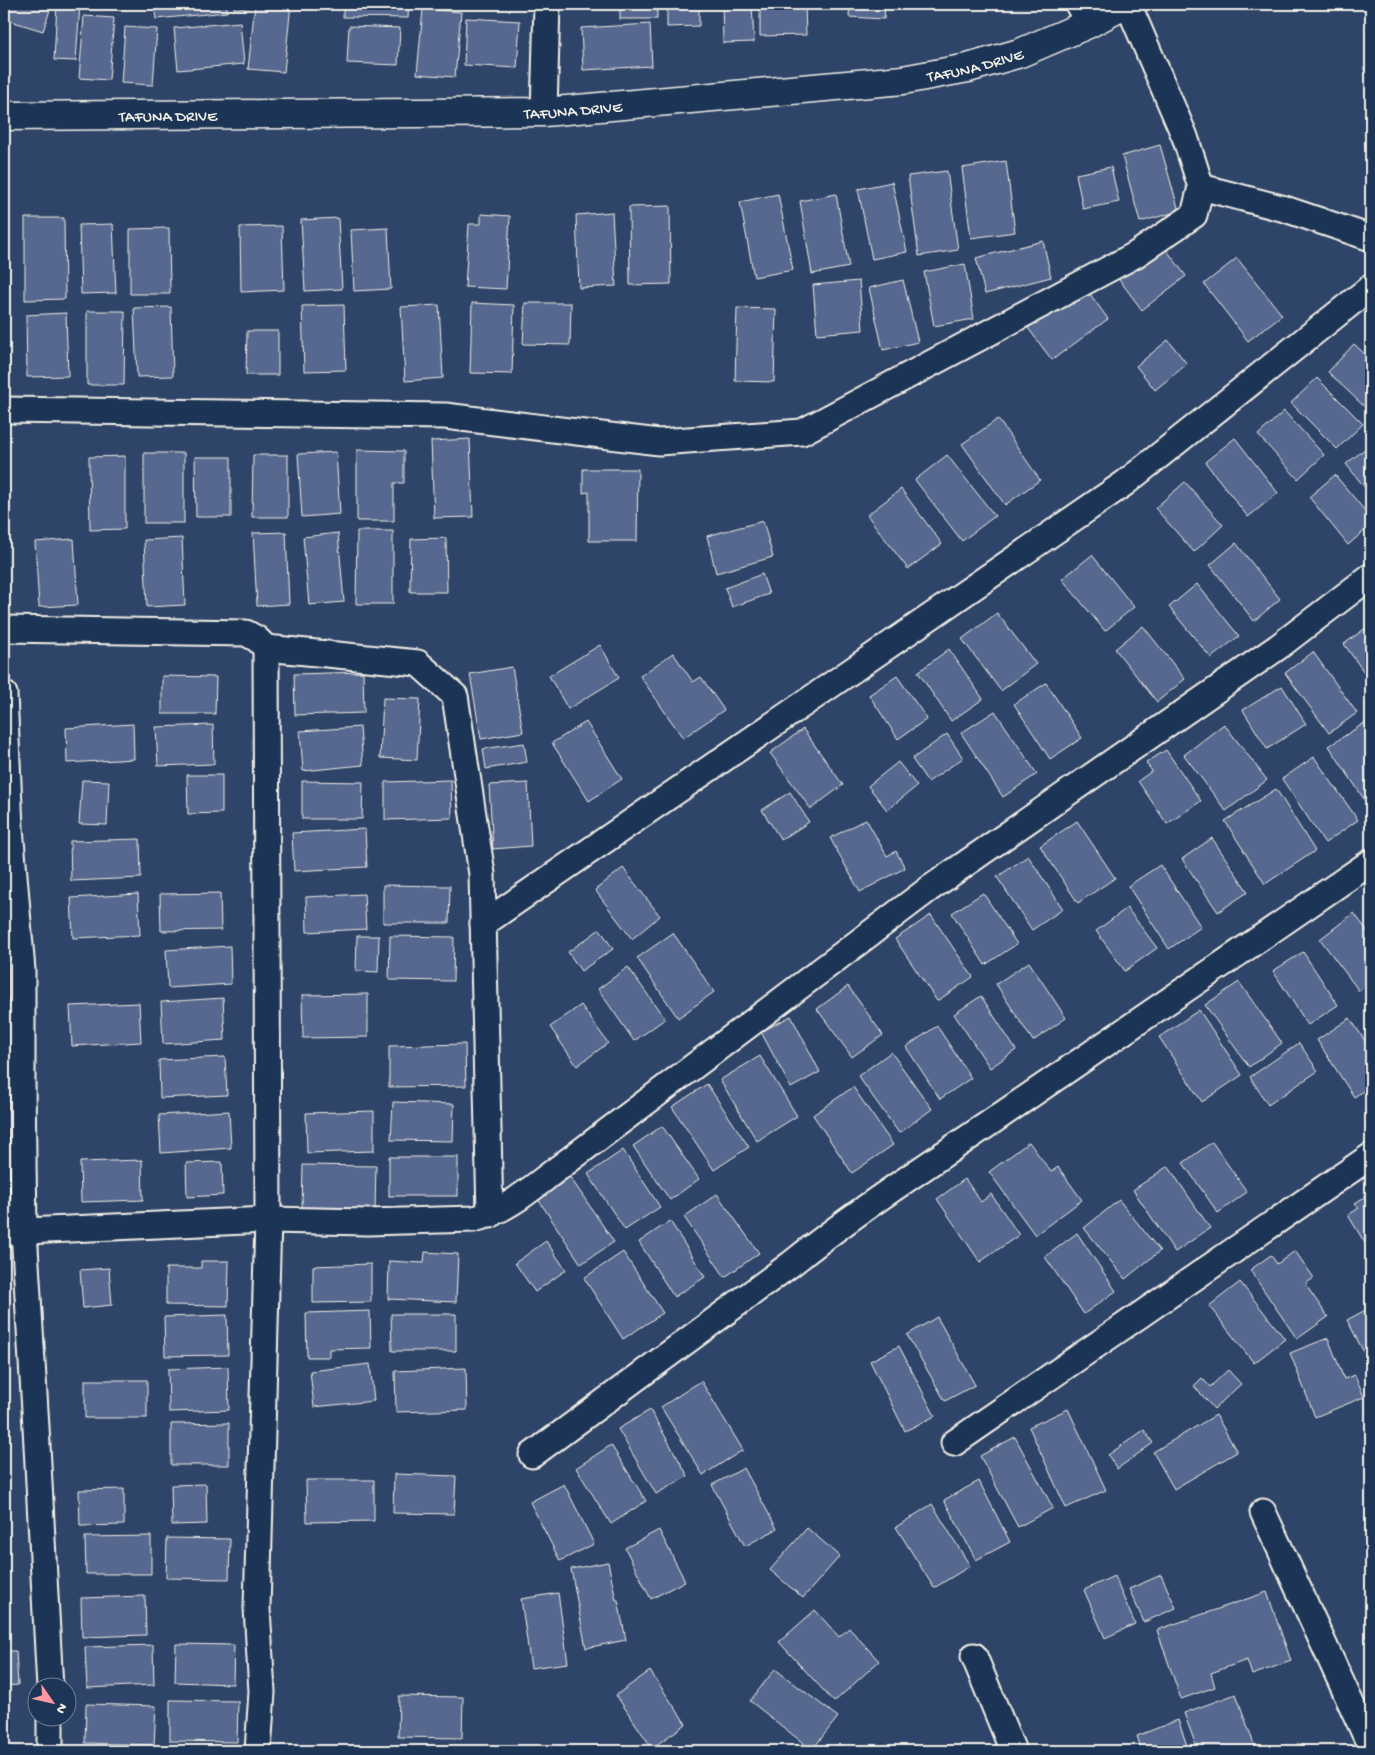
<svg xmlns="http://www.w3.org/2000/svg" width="1375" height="1755" font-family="'Gochi Hand',sans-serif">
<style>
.building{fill:#56678f;stroke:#f4f1e8}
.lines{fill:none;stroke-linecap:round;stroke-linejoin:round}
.street-casing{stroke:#f4f1e8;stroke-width:29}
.secondary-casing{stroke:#f4f1e8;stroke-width:31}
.street{stroke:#1d3557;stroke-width:25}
.secondary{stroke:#1d3557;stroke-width:28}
.labels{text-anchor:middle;stroke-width:4.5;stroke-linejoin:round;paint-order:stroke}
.street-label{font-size:16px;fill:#f4f1e8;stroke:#1d3557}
</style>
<rect width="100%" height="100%" fill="#2e4468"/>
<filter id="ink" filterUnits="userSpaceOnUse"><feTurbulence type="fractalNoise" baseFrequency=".02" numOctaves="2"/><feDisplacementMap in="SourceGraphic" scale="10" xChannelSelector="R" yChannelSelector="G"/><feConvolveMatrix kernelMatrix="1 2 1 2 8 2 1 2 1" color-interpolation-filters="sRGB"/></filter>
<g filter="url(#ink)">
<g class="building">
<path d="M4,4H52L43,31L4,19Z"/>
<path d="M57,4H80L76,61L54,60Z"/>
<rect x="123" y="4" width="24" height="4"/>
<path d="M154,4H227V12L156,19Z"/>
<path d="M234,4H251V7L234,9Z"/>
<path d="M255,4H291L284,72L248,69Z"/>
<path d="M343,4H409L408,18L343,17Z"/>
<rect x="620" y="4" width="37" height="15"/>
<path d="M667,4H699V26L667,27Z"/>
<path d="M722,4H752L754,42L723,43Z"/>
<path d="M760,4H805L806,35L760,36Z"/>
<path d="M850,4H885L884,19L849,17Z"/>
<path d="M423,9L461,12L455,77L417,74Z"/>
<path d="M84,16L114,18L109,80L79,78Z"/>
<path d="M466,18L520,21L517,68L464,65Z"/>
<path d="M240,22L244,64L178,70L174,28Z"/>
<path d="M650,24L652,66L583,70L581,28Z"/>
<path d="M349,26L400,28L398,65L347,63Z"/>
<path d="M125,27L157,29L153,85L121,83Z"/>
<path d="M1160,145L1179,211L1140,222L1122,156Z"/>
<path d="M1006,161L1015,232L971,238L962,168Z"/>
<path d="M1111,167L1119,202L1083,209L1076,174Z"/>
<path d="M947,171L958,250L919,256L908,176Z"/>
<path d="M892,182L907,252L872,259L858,189Z"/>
<path d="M778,194L793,270L754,277L740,202Z"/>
<path d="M836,194L849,267L812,274L800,201Z"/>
<path d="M670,206L671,284L630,285L629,207Z"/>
<path d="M612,212L616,286L579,288L576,215Z"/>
<path d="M481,214L510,216L506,289L465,287L469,224H481Z"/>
<path d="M25,218H64L65,299L25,300Z"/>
<path d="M338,218L342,289L305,291L301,220Z"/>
<path d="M113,224L116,293L81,294L79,225Z"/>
<path d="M282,226L284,290L241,292L240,227Z"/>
<path d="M169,228L170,294H130V229Z"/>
<path d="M388,228L391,289L354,291L351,230Z"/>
<path d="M1043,241L1051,277L985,294L976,258Z"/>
<path d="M1163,245L1186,276L1142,310L1118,278Z"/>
<path d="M1237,258L1282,315L1248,341L1204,284Z"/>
<path d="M965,264L974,319L934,326L924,272Z"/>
<path d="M903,280L918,342L883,350L869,288Z"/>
<path d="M859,281L863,330L817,334L813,285Z"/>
<path d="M1085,287L1108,319L1052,360L1028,328Z"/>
<path d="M472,303L514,305L512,374L470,373Z"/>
<path d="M525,303H571L570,345L523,344Z"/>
<path d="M344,305L346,370L304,371L302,306Z"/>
<path d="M439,305L443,378L405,381L401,307Z"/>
<path d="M171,307L173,376L137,377L134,308Z"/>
<path d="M737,308L776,309L774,382L735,381Z"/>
<path d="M87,311H125L124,385H87Z"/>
<path d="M66,313L68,376L27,377L26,315Z"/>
<path d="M247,331H278V375H246Z"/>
<path d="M1168,340L1187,364L1155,390L1136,366Z"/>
<path d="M1354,344L1371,360V413L1328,372Z"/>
<path d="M1317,378L1363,424L1337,449L1291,403Z"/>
<path d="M1284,411L1324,455L1298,479L1258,435Z"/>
<path d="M998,419L1040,480L1005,505L962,444Z"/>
<path d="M1235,438L1278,493L1248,517L1205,462Z"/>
<path d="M470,439L473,517L434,518L431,441Z"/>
<path d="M1371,444V495L1346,464Z"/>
<path d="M357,450L404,451V483H394V521H357Z"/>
<path d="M336,452L340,514L302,517L298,454Z"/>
<rect x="144" y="453" width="40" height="70"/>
<path d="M253,455H288V517H252Z"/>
<path d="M947,455L995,516L962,541L915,480Z"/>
<path d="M125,456V529L90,530L89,457Z"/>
<path d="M195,457H231V517H196Z"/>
<path d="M583,469H638L637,541H589V492L583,493Z"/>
<path d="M1335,475L1371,518V525L1348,545L1309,497Z"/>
<path d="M1185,482L1223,525L1194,552L1155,508Z"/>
<path d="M901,489L942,544L908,569L867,515Z"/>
<path d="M763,521L773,557L716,573L707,536Z"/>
<path d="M357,531H393V604H356Z"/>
<path d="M286,532L289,604L257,606L253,533Z"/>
<path d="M338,533L344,602L309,605L303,537Z"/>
<path d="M182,538L185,605L147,607L144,540Z"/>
<path d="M446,538L447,592H410L411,539Z"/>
<path d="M74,539L78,605L39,607L35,542Z"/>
<path d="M1236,543L1280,599L1254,621L1210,565Z"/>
<path d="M1092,555L1134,607L1105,631L1062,579Z"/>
<path d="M762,574L769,594L732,607L725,588Z"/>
<path d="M1197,584L1239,636L1211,658L1169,607Z"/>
<path d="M997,613L1036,664L1001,691L962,639Z"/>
<path d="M1371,624V682L1344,644Z"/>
<path d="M1143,626L1185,679L1157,702L1115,649Z"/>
<path d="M600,645L619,678L568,709L549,676Z"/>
<path d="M949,649L983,699L951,721L918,672Z"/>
<path d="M1313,652L1357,713L1329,733L1285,673Z"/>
<path d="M673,653L693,682L701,677L724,710L683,738L640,676Z"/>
<path d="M512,667L523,732L481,739L470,674Z"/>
<path d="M363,672L364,713L295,715L294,674Z"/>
<path d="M162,676L216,677L215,714H162Z"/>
<path d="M897,676L927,719L898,739L869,695Z"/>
<path d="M1046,683L1082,738L1050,759L1014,704Z"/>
<path d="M1282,686L1306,724L1267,749L1243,710Z"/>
<path d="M383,698L420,699L417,760L380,758Z"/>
<path d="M995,711L1037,774L1003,797L961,733Z"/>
<path d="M586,722L622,779L589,801L552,743Z"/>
<path d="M1366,722L1371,729V803L1368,805L1329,746Z"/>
<path d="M133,724L134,759L67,763L66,728Z"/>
<path d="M1224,724L1267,780L1226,811L1184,755Z"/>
<path d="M213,725L214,764L158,766L156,727Z"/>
<path d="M360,727L363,765L303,771L300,731Z"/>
<path d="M803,729L843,785L811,809L770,753Z"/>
<path d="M947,734L963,758L928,782L912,759Z"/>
<path d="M524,743L527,762L486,769L483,749Z"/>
<path d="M1166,750L1201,801L1167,824L1138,781L1152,771L1146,763Z"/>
<path d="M1314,757L1358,820L1325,843L1282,779Z"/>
<path d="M898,762L917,786L887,810L868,786Z"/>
<path d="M187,775H222V813L188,814Z"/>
<path d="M82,780L109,781L107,825L79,824Z"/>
<path d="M451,780L452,818L385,820V782Z"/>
<path d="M302,781L363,782L362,819H302Z"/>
<path d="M528,783L531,846L493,849L489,785Z"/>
<path d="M1276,789L1315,851L1265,884L1225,821Z"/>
<path d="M790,792L809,822L781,840L762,810Z"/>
<path d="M866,819L887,856L896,851L905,868L860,892L830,838Z"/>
<path d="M1077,821L1115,878L1078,903L1040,846Z"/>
<path d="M365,829L367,867L294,871L292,833Z"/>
<path d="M1212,838L1248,892L1218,912L1182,859Z"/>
<path d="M140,839L141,878L71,881L70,841Z"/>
<path d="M1028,856L1063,909L1032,930L997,877Z"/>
<path d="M1160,865L1201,927L1169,949L1128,886Z"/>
<path d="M623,868L660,916L632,939L595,890Z"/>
<path d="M383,885L450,886L449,923H383Z"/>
<path d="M220,893L221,930L161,931L160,894Z"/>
<path d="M983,893L1017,944L985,965L952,913Z"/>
<path d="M138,894L140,935L73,938L71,898Z"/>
<path d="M364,894L366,929L307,932L306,897Z"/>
<path d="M1127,908L1157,948L1125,971L1096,931Z"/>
<path d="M1354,913L1371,936V982L1359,991L1320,939Z"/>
<path d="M931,915L973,977L937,1001L895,939Z"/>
<path d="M600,929L613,949L581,971L568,952Z"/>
<path d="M673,933L714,992L678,1018L637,958Z"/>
<path d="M357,936H379L378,972L356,971Z"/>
<path d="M390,936L454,937L453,981L389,980Z"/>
<path d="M230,946L231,984L168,988L166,950Z"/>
<path d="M1303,952L1338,1005L1308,1025L1273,971Z"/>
<path d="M1029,962L1066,1018L1033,1041L996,984Z"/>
<path d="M628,967L665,1019L634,1041L598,989Z"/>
<path d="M1239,982L1282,1043L1249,1067L1205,1005Z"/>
<path d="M848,986L883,1035L852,1057L817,1009Z"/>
<path d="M368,994V1037L303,1038L302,995Z"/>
<path d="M981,996L1016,1050L990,1068L954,1014Z"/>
<path d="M223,998L225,1040L163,1044L161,1002Z"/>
<path d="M139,1003L141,1042L72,1046L70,1006Z"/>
<path d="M581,1005L608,1043L577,1066L550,1027Z"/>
<path d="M1199,1010L1242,1075L1202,1102L1159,1037Z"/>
<path d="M791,1016L820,1072L791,1088L761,1032Z"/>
<path d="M1350,1018L1371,1050V1086L1354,1097L1317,1040Z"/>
<path d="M937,1026L971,1078L940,1099L906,1047Z"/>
<path d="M1299,1043L1318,1071L1268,1105L1250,1077Z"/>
<path d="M465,1044L466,1086L389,1087V1046Z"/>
<path d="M891,1052L932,1109L899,1133L858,1076Z"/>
<path d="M760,1056L797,1116L757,1141L720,1080Z"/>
<path d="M225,1057L227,1095L160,1098L159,1060Z"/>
<path d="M707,1084L749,1147L714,1170L672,1107Z"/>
<path d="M853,1087L893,1145L852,1173L813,1115Z"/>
<path d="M393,1102L454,1104L453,1141L391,1140Z"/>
<path d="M229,1111L231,1148L161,1153L159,1115Z"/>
<path d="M374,1111V1151L307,1153L306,1113Z"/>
<path d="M662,1126L699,1179L670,1200L633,1146Z"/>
<path d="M1029,1142L1051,1172L1058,1167L1082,1200L1035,1235L989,1172Z"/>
<path d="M1212,1142L1247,1192L1218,1213L1183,1163Z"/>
<path d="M623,1150L660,1207L625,1230L588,1174Z"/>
<rect x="389" y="1157" width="69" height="39"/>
<path d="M142,1160L143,1200L81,1202L80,1162Z"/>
<path d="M222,1162L223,1195L187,1197L186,1163Z"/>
<path d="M303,1165L376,1166L375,1209L302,1208Z"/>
<path d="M1168,1166L1210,1228L1175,1252L1133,1190Z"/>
<path d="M570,1177L614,1242L581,1264L538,1199Z"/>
<path d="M965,1179L981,1202L991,1194L1019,1235L980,1262L937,1199Z"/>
<path d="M1371,1193V1253L1348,1215L1359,1208L1355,1203Z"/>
<path d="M717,1194L759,1253L725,1277L684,1217Z"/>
<path d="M1119,1200L1160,1251L1125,1279L1084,1228Z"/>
<path d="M670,1221L705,1277L674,1297L639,1242Z"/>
<path d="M1077,1233L1116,1291L1084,1314L1045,1257Z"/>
<path d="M546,1241L566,1270L535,1292L515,1263Z"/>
<path d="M1295,1251L1314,1278L1305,1284L1328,1317L1297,1339L1250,1270L1271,1255L1277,1264Z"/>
<path d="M425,1252L458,1254L456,1302L388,1299L389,1261L424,1263Z"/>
<path d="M623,1252L663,1313L623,1339L584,1278Z"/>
<path d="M201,1261H229L228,1306L166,1305V1268H201Z"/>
<path d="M371,1264V1302L313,1303V1266Z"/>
<path d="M109,1268L112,1305L83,1308L80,1270Z"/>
<path d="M1240,1282L1285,1339L1254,1363L1209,1306Z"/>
<path d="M1371,1307V1366L1347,1320Z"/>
<path d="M370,1311L371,1348L329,1349V1357H307L306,1313Z"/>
<path d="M391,1314H456V1351H392Z"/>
<path d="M227,1315L228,1355L165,1356L164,1317Z"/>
<path d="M937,1317L975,1385L945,1401L907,1335Z"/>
<path d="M1328,1338L1344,1379L1355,1375L1364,1397L1315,1417L1290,1353Z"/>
<path d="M899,1346L935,1416L905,1431L870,1361Z"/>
<path d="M370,1364L374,1401L314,1407L310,1371Z"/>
<path d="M228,1367L229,1410L169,1412L168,1369Z"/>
<path d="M466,1368L467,1410L396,1412L395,1371Z"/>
<path d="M1228,1370L1241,1384L1214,1409L1194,1386L1202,1378L1210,1387Z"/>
<rect x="85" y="1380" width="62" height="38"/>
<path d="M701,1381L743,1450L703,1475L661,1407Z"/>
<path d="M1068,1409L1106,1490L1066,1508L1029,1427Z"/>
<path d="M650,1410L688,1476L656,1494L618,1429Z"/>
<path d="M1216,1415L1237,1452L1174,1489L1153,1452Z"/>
<path d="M229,1423V1465H171V1424Z"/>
<path d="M1144,1430L1153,1443L1117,1469L1108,1455Z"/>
<path d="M4,1434H8L7,1474H4Z"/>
<path d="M1015,1437L1053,1508L1018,1527L980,1456Z"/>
<path d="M611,1445L646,1501L611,1524L576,1468Z"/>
<path d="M744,1468L777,1529L745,1546L712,1485Z"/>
<path d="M394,1474L456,1476L454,1514L393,1513Z"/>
<path d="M306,1480H374V1521L307,1522Z"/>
<path d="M979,1481L1010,1542L976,1560L944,1500Z"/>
<rect x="4" y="1484" width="1" height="40"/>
<path d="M206,1484L207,1524L172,1525L171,1485Z"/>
<path d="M564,1484L594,1544L560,1561L530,1502Z"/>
<path d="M124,1489V1525L80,1526L79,1490Z"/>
<path d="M932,1504L970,1566L934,1588L896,1527Z"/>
<path d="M807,1528L840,1556L803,1598L770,1570Z"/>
<path d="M659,1530L685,1581L651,1599L625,1548Z"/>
<path d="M151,1536V1574H86L85,1537Z"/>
<path d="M167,1538L230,1539L229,1579L166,1578Z"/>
<path d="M608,1562L616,1600H618L626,1640L586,1648L571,1569Z"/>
<path d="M1161,1575L1176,1608L1144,1622L1129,1589Z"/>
<path d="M1114,1576L1135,1624L1105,1638L1084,1590Z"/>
<path d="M1267,1592L1291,1661L1252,1675L1247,1660L1211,1673L1215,1687L1181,1699L1157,1630Z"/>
<path d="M4,1593H7L9,1636H4Z"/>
<path d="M558,1593L568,1663L531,1668L521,1599Z"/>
<path d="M145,1596L146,1635L82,1637L81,1598Z"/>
<path d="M815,1610L839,1637L849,1628L879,1661L834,1702L779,1642Z"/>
<path d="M176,1644L234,1645L233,1684L175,1682Z"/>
<path d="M153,1645L154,1685L87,1688L85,1647Z"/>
<path d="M4,1651H16L18,1685L4,1686Z"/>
<path d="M775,1669L838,1717L812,1750L750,1701Z"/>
<path d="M650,1671L686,1724L652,1748L616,1695Z"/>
<path d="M1236,1694L1256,1750L1198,1751L1184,1713Z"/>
<path d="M399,1696L463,1697L462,1738L398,1737Z"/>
<path d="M170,1700L238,1701L237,1742L170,1741Z"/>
<path d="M86,1704L156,1706L154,1745L85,1743Z"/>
<path d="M1178,1720L1189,1751H1142L1137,1736Z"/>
</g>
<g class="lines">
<g class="street-casing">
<g id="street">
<path d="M1078,4L1088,24"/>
<path d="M544,112L547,4"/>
<path d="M1201,187L1285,209L1371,238"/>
<path d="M4,410L445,416L659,442L802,432L1135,255L1194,215L1201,187L1185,137L1128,4"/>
<path d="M4,629L246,633L257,639L266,648L268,1220L257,1608L262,1692L258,1751"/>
<path d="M266,648L418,663L455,696L482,874L490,1215"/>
<path d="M4,694L10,828L22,970V1081L24,1231L36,1427L50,1688"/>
<path d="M483,924L1125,483L1371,287"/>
<path d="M4,1232L268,1220L368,1222L474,1219C508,1211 535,1185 564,1164L929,889L1278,647L1371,576"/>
<path d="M954,1443L1371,1156"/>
<path d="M532,1455L791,1264C861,1207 938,1159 1013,1107C1132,1026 1252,944 1371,862"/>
<path d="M1263,1512L1371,1747"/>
<path d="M974,1656L1013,1751"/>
<path d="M50,1718V1751"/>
</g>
</g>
<g class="secondary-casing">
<g id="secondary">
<path id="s1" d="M4,116L544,112L903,80L968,68L1020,53L1088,24L1126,4"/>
</g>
</g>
<use href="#street" class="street"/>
<use href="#secondary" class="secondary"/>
</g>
</g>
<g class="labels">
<g class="street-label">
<text dy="6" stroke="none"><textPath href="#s1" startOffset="974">TAFUNA DRIVE</textPath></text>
<text dy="6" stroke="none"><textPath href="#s1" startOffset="569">TAFUNA DRIVE</textPath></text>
<text dy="6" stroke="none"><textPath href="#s1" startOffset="164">TAFUNA DRIVE</textPath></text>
</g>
</g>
<rect width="1375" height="1755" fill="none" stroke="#1d3557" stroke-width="20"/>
<rect x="10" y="10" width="1355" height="1735" fill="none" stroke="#f4f1e8" stroke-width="2" filter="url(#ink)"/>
<g transform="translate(52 1702) rotate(124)"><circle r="24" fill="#1d3557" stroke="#738091"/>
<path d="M0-4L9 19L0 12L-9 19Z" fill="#ff9aa2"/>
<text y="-8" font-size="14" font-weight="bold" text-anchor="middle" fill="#f4f1e8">N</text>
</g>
</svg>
